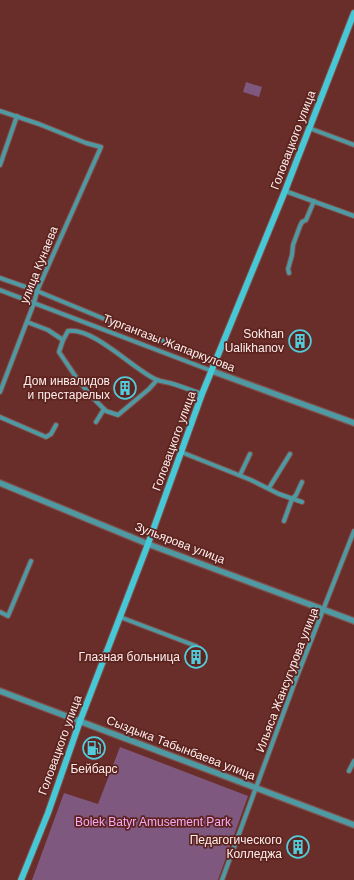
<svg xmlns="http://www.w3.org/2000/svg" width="354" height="880" font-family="Arial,sans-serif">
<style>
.green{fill:#7f5880}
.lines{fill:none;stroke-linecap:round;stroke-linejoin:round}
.minor-casing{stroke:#814d48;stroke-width:6}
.tertiary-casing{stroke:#814d48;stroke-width:8}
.secondary-casing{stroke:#814d48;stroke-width:8}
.minor{stroke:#4f99a2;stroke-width:4}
.tertiary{stroke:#4f99a2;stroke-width:5.5}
.secondary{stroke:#46c8d7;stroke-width:6}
.labels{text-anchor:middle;stroke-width:3.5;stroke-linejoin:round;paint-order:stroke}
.street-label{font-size:12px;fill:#fdeeec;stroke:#5d231f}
.poi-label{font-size:12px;fill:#fdeeec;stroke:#5d231f;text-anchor:end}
.park-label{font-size:12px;fill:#f8aaf9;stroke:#5d231f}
</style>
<rect width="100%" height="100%" fill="#692e29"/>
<g class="green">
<path d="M246,82L262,87L259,97L243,92Z"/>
<path d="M120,747L248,796L218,880H32L64,793L98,804Z"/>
</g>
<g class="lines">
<g class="minor-casing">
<g id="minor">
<path d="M0,111L39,124L86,143L101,147L37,291L34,303L0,392"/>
<path d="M309,128L354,145"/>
<path d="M0,165L17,116"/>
<path d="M285,191L354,216"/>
<path d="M289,273L288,269L292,255L293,245L300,226L302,222L306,220L314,201"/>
<path d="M0,278L37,291L119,325L216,360"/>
<path d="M0,290L212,371"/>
<path d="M27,322L48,330L63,340L68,331C93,327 132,368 155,379C159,381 165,382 170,383C180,386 191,390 202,394"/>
<path d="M63,340L59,352L78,380L93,398L106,411L118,415L149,389L157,380"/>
<path d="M0,417L46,437L51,434L56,425"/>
<path d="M96,422L104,409"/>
<path d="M181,452L251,480L279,494L302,502"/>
<path d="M240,475L250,454"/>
<path d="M269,488L290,454"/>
<path d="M284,521L292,499L296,495L302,482"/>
<path d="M0,612L8,616L31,561"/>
<path d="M120,617L196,646"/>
<path d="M349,771L354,761"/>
<path d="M222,880L296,679L354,531"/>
</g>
</g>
<g class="tertiary-casing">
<g id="tertiary">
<path d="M212,371L354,423"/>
<path d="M0,483L148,544L354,621"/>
<path d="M0,691L354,825"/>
</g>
</g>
<g class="secondary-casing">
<path id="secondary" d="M21,880L48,813L80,721L148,544L202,394L285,191L354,13"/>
</g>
<use href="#minor" class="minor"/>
<use href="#tertiary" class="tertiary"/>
<use href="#secondary" class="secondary"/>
</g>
<defs>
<g id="building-ring" transform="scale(1.15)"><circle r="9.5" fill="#5d231f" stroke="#52cbda" stroke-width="1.5"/><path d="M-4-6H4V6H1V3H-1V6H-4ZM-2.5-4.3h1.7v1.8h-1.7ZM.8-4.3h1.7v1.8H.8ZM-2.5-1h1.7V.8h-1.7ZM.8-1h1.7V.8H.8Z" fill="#52cbda"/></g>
<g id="fuel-ring" transform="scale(1.15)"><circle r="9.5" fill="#5d231f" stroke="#52cbda" stroke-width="1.5"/><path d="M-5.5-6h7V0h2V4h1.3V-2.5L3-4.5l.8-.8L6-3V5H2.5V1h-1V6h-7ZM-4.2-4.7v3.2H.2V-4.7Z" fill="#52cbda"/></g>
</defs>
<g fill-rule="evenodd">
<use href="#building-ring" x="300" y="341"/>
<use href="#building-ring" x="125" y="388"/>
<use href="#building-ring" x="196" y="657"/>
<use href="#fuel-ring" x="94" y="748"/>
<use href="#building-ring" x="298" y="847"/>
</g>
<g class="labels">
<g class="street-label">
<text transform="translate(293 140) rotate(-69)" y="4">Головацкого улица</text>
<text transform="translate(39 265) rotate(-68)" y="4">улица Кунаева</text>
<text transform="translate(169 343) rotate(21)" y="4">Тургангазы Жапаркулова</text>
<text transform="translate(174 441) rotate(-70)" y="4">Головацкого улица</text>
<text transform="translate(180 543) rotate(21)" y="4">Зульярова улица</text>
<text transform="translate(287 680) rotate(-69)" y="4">Ильяса Жансугурова улица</text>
<text transform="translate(60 745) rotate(-70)" y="4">Головацкого улица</text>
<text transform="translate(181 748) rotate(21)" y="4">Сыздыка Табынбаева улица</text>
</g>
<g class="poi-label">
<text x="284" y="338">Sokhan<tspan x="284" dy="14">Ualikhanov</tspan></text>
<text x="110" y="385">Дом инвалидов<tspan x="110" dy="14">и престарелых</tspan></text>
<text x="180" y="661">Глазная больница</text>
<text x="94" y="773" text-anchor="middle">Бейбарс</text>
<text x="282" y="844">Педагогического<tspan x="282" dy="14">Колледжа</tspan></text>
</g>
<g class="park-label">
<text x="153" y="826">Bolek Batyr Amusement Park</text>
</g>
</g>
</svg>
